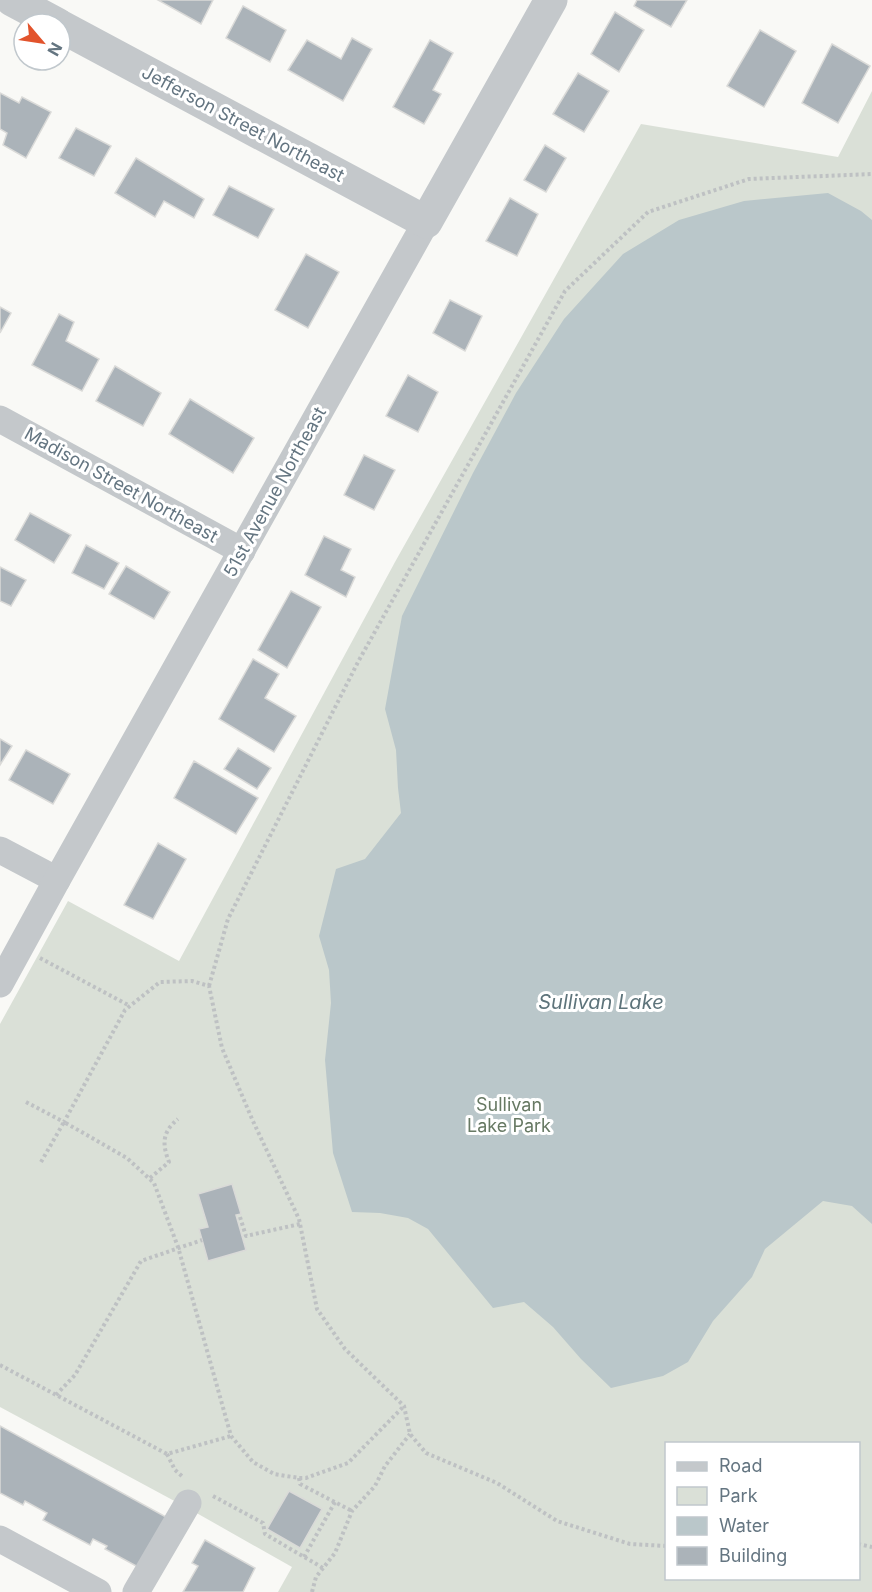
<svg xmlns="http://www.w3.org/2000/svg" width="872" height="1592" font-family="Inter,sans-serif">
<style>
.green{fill:#dae0d7;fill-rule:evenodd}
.water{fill:#bac7ca}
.building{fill:#abb3b9;stroke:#dadad8;stroke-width:1.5}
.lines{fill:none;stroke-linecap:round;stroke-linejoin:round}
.path{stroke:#bec1c3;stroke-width:4;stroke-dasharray:3 3;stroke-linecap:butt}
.minor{stroke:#c4c8cb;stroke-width:27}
.tertiary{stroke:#c4c8cb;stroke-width:33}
.labels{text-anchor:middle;stroke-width:6;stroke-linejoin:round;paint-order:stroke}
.street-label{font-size:18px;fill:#647581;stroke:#fff}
.park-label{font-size:18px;fill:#677963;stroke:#fff}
.water-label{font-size:20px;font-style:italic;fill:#5e747b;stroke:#fff}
</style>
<rect width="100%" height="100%" fill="#f9f9f6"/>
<path class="green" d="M872,91V1592H278L292,1567L193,1511L0,1407V1024L68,901L179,961L395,562L641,124L838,157ZM666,1444H858V1578H666Z"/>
<path class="water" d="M828,193L861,211L872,220V1224L852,1206L823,1201L765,1249L752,1277L713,1321L688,1362L663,1376L611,1388L581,1359L553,1327L524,1302L493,1308L428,1229L408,1218L380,1213L352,1212L333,1153L325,1060L331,1003L329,970L319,936L336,869L365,859L401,813L398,788L396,750L385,709L402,616L473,473L516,393L564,319L623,254L679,220L744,201Z"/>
<g class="building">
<path d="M158,0H213L201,24Z"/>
<path d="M637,0H687L671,27L634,6Z"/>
<path d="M243,6L286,30L270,62L226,38Z"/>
<path d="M615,12L644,30L619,72L591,54Z"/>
<path d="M760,30L796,51L764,107L727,86Z"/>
<path d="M352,38L372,49L343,101L288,70L307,40L341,59Z"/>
<path d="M430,40L453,53L433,90L441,94L424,124L393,107Z"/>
<path d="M832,44L870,66L838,123L802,103Z"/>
<path d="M578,73L609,91L584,132L553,114Z"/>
<path d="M0,93L19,103L22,97L51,112L26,158L3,145L7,133L0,129Z"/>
<path d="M76,128L111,146L94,176L59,158Z"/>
<path d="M545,145L566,158L546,192L524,180Z"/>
<path d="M136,158L204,199L194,218L164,201L155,217L115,193Z"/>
<path d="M229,186L274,209L258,238L213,215Z"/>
<path d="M510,198L538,214L517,256L486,241Z"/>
<path d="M306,254L339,272L308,328L275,310Z"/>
<path d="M450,300L482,316L465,351L433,333Z"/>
<path d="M0,307L11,313L0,333Z"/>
<path d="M59,314L74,322L66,341L99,359L82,391L32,365Z"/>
<path d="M115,366L161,393L143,426L96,401Z"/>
<path d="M408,375L438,392L418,432L386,416Z"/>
<path d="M190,399L254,438L233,473L169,434Z"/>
<path d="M364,455L395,470L374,510L344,495Z"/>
<path d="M30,513L71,535L54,563L15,540Z"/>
<path d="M324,536L351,549L341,570L355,577L346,597L305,575Z"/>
<path d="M86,545L119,563L104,589L72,573Z"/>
<path d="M126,566L170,592L154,619L109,594Z"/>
<path d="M0,567L26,580L11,606L0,601Z"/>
<path d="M291,591L321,607L287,668L258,650Z"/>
<path d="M253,659L279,674L265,698L296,716L274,752L219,719Z"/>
<path d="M0,739L12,746L0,765Z"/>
<path d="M238,748L271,768L257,789L224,769Z"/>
<path d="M26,750L70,774L53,804L9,780Z"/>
<path d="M194,761L258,798L236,834L174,798Z"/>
<path d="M158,843L186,859L153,919L124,905Z"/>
<path d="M232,1184L241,1214L236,1215L246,1250L208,1261L199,1229L208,1227L198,1194Z"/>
<path d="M0,1426L166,1517L138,1567L105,1549L107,1546L93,1539L90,1545L43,1520L47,1513L25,1501L23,1505L0,1493Z"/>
<path d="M289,1491L322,1509L300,1548L267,1529Z"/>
<path d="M205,1540L255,1568L243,1592H183L198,1566L192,1563Z"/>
</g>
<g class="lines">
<g class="path">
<path d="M40,958L130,1006"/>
<path d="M209,986L228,919L358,662L565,291L648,212L749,179L872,174"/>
<path d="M26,1102L64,1122L125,1010L160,982L192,981L209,986L222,1048L252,1119L299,1219L317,1309L345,1349L404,1406L410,1434L426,1453L497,1483L557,1521L630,1544L666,1546"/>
<path d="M41,1162L64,1122L127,1158L154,1183L178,1247L231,1436L253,1462L274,1474L299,1478H306L348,1463L403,1407"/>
<path d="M150,1178L169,1162C162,1144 162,1132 178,1119"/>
<path d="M240,1217L246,1236L300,1224"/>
<path d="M0,1365L167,1454L231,1436"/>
<path d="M56,1395L75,1375L141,1261L202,1240"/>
<path d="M167,1454L175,1470L184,1478"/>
<path d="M299,1478L300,1484L352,1511"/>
<path d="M213,1496L263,1523L265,1534L323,1568"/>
<path d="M858,1544L872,1547"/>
<path d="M304,1557L335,1502"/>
<path d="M312,1592L316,1577L335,1553L352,1511L375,1486L385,1466L410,1434"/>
</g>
<g class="minor">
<path d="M0,419L242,551"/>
<path d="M0,850L57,880"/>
<path d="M0,984L57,880L426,222"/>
<path d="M0,1539L98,1592"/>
<path d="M136,1592L188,1503"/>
</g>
<g class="tertiary">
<path d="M12,0L57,24"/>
<path d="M60,26L426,222L551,0"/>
</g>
</g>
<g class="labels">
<g class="street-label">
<text transform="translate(243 124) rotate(28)" y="6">Jefferson Street Northeast</text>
<text transform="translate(121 485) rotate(29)" y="6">Madison Street Northeast</text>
<text transform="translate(275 492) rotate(-61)" y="6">51st Avenue Northeast</text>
</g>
<g class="park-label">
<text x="509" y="1111">Sullivan<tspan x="509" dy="21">Lake Park</tspan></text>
</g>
<g class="water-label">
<text x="601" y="1009">Sullivan Lake</text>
</g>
</g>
<rect x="665" y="1442" width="195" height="138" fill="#ffffff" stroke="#c1c8cd" stroke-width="1.5"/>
<rect x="677" y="1462" width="30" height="9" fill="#c4c8cb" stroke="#c1c8cd" stroke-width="1.5"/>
<text x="719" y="1472" font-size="18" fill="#647581">Road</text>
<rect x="677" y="1487" width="30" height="18" fill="#dae0d7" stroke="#c1c8cd" stroke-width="1.5"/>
<text x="719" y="1502" font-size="18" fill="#647581">Park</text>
<rect x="677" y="1517" width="30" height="18" fill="#bac7ca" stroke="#c1c8cd" stroke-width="1.5"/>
<text x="719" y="1532" font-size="18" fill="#647581">Water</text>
<rect x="677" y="1547" width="30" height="18" fill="#abb3b9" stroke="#c1c8cd" stroke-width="1.5"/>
<text x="719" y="1562" font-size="18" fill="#647581">Building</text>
<g transform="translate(42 42) rotate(119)"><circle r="28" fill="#ffffff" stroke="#c1c8cd" stroke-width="1.5"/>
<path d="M0-4.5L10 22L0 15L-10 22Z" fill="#e2532c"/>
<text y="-9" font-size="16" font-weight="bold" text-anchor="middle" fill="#647581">N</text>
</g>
</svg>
